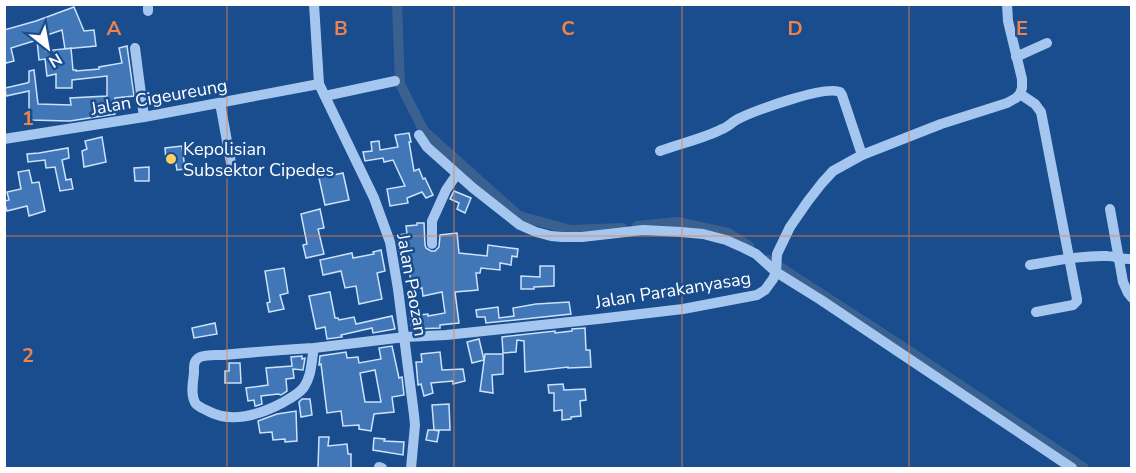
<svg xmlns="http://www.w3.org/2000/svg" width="1136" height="473" font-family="'Nunito Sans',sans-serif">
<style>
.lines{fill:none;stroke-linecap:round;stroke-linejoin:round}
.canal{stroke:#3a6090;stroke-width:10}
.building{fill:#4177b7;stroke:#cce1fa;stroke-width:1.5;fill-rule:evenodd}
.minor{stroke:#a5c7ef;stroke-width:10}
.grid{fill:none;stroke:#ee8249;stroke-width:1.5;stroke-opacity:0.55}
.poi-dot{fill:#ffd163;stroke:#194d8e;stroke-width:2}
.labels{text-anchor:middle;stroke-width:5;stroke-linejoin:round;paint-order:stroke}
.street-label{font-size:18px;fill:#fff;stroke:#194d8e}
.poi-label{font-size:18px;fill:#fff;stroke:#194d8e;text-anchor:start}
.grid-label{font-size:20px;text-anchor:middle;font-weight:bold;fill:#ee8249;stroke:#194d8e;stroke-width:5;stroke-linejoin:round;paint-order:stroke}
</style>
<rect width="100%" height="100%" fill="#194d8e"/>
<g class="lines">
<g class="canal">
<path d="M397,4L400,84L424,131L519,216L571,230L622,228"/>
<path d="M637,226L678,222L728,233L749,246"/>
<path d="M769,260L903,347L1084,468"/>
</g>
</g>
<g class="building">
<path d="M74,7L84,31L94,30L96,46L65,49L62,30L44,36L46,51L71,48L73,70H76V71L99,69V67L122,63L119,48L127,46L134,96L115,98V114L70,121L29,120V91L6,96L5,88L27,83L29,82V71L34,70L38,104L71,105L70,98L107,96V76L72,80V88H56V74L47,76L45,59L39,60L37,40L11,48L14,61L6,63L4,58V30L36,21Z"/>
<path d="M409,133L411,142H409L414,171L419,169L423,179L425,178L433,195L426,198L422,192L407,198L408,203L390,206L387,189L405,186L393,160L384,162L383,158L365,161L363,152L372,151L371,142L379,141L380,150L398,147L395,135Z"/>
<path d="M102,137L106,162L84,167L82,151L87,149L85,141Z"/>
<path d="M182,146L185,169L177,170L175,159L166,160L165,148Z"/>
<path d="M68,148L69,158L62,160L66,180L71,179L73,189L60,191L55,167L46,168L45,160L28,162L27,154L39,153Z"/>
<path d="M149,167V181H135L134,168Z"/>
<path d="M29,170L32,183L39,182L45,211L29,216L27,206L7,211L4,202V201L9,200L7,192L21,189L18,172Z"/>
<path d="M343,173L349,200L325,205L319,178Z"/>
<path d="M454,191L471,198L465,213L457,209L459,203L450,199Z"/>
<path d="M320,209L324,228L318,229L324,254L306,258L303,245L307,244L301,214Z"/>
<path d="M417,223H424L425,245L426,248L431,251H435L439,247L440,235L457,233L459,253L487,256L488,245L518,249L517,257L512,256L511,265L500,263V270L481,268L480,273H476L478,290L455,292L459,323L440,325V328L412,329L410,316L428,314V316L445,313L442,292L423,296L422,288L412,290L409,269H402L397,235L407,234L406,226L417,225Z"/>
<path d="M381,250L385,271L377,273L382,299L359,304L356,286L345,288L341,271L323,275L320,260L352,253L353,258L374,254L373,252Z"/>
<path d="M540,266H554V286L534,287V289H521V276L540,277Z"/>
<path d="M284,268L288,293L280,295L284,309L269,312L267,303L270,302L265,271Z"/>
<path d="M330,292L335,318H338L339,320L354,317L356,324L392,316L395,329L373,333L372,328L341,335L342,337L327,339L325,327L316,329L309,296Z"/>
<path d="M569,302L571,314L486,323L485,317H477L476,310L498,307L499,318L514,316L513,308L536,304Z"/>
<path d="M215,323L217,334L194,338L192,328Z"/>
<path d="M585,328L586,350H590L591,367L568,368V367L525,372L524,341L517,340L516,352L503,353L502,337L555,331V333L572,331V329Z"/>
<path d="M479,339L484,360L472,363L467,342Z"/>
<path d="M392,346L399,378L402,377L404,395L392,397L394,412L374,414L371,431L359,429V425L343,426L341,411L327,413L321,364L319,365L320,356L346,352L347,358L358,357L359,363L381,359L379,348ZM375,370L381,402H365L360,373Z"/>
<path d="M440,352L442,370L463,369L465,381L453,384V381L431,383L433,393L424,396L421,384L418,385L416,362H422L421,354Z"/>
<path d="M485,354H503V374L492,375L493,393L480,391Z"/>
<path d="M302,356V359L305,358L303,370L293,369L294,378L286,379L287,391L281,395L278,394L261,396L262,404L256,406H255L254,400L248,401L246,388L268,385L266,368L292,366L291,357Z"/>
<path d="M229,363H240L241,383H225V371H229Z"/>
<path d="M563,384L564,390L585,389L586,400L580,401L581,416L571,417V419L562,420V410L554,411V393H549L548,385Z"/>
<path d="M302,399H310L312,415L301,417L299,402Z"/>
<path d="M449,404L450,430H434L439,431L437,442L426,440L428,430H434L432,405Z"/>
<path d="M296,411L297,441L285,442V439L273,440L272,432L260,433L258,421L277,414Z"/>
<path d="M319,437H329L328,446L347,444L348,454H351V468H318Z"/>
<path d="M374,438L385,439L384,441L404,442L403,455L373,450Z"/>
</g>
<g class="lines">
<g class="minor">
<path d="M314,4L319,84L374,198L390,242L398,289L414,415L415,425L411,468"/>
<path d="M148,11V4"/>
<path d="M135,48L144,117"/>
<path d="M1016,57L1047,43"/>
<path d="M1020,94L1035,104L1041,112L1077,299V301L1073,305L1036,312"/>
<path d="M325,96L395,81"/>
<path d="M220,103L231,163"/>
<path d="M419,135L427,147L473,188L520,225L536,232L551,236L562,237H582L643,230L681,232L703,234L726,240L744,248L756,254L776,272L821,300L1072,468"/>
<path d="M4,139L144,117L319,84"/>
<path d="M660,151C679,144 705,138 722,129C728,127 732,122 738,119C754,111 825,85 840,92L842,95L862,155"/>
<path d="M1110,209L1123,282L1128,293L1132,298"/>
<path d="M432,244V221L446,190L457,174"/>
<path d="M1030,265C1055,261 1082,255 1108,256C1117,256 1121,260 1132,259"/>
<path d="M314,348C284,350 253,352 223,355C216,355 207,354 200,357C193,361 194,366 194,373C193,382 190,396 196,404C199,407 204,409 208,411C232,424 259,415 282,403C289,399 299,394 304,387C312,375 311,362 314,348L405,337L446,335L598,319L683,309L757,295L765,290L773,279L776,272L777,254L790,227L808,201L822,183L833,171L862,155L941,124L1007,103L1016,98L1020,94L1022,88V79L1008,21L1007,4"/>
<path d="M379,467L382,468"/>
</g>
</g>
<path class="grid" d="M227,4V468M454,4V468M682,4V468M909,4V468M4,236H1132"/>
<circle class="poi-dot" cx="171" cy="159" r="6"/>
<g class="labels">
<g class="street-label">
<text transform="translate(159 97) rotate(-10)" y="6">Jalan Cigeureung</text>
<text transform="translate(412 285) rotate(80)" y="6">Jalan Paozan</text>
<text transform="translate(673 290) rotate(-9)" y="6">Jalan Parakanyasag</text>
</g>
<g class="poi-label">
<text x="183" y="155">Kepolisian<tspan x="183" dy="21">Subsektor Cipedes</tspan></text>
</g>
</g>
<g class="grid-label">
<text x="114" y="35">A</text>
<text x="341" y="35">B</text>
<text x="568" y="35">C</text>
<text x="795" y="35">D</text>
<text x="1022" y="35">E</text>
<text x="28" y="125">1</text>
<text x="28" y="362">2</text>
</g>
<rect width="1136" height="473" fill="none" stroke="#ffffff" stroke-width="12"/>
<g transform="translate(48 48) rotate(149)" stroke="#194d8e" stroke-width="4.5" paint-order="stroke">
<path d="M0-4.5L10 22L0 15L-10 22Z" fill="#ffffff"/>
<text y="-9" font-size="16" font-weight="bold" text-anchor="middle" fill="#ffffff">N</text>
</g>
</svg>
